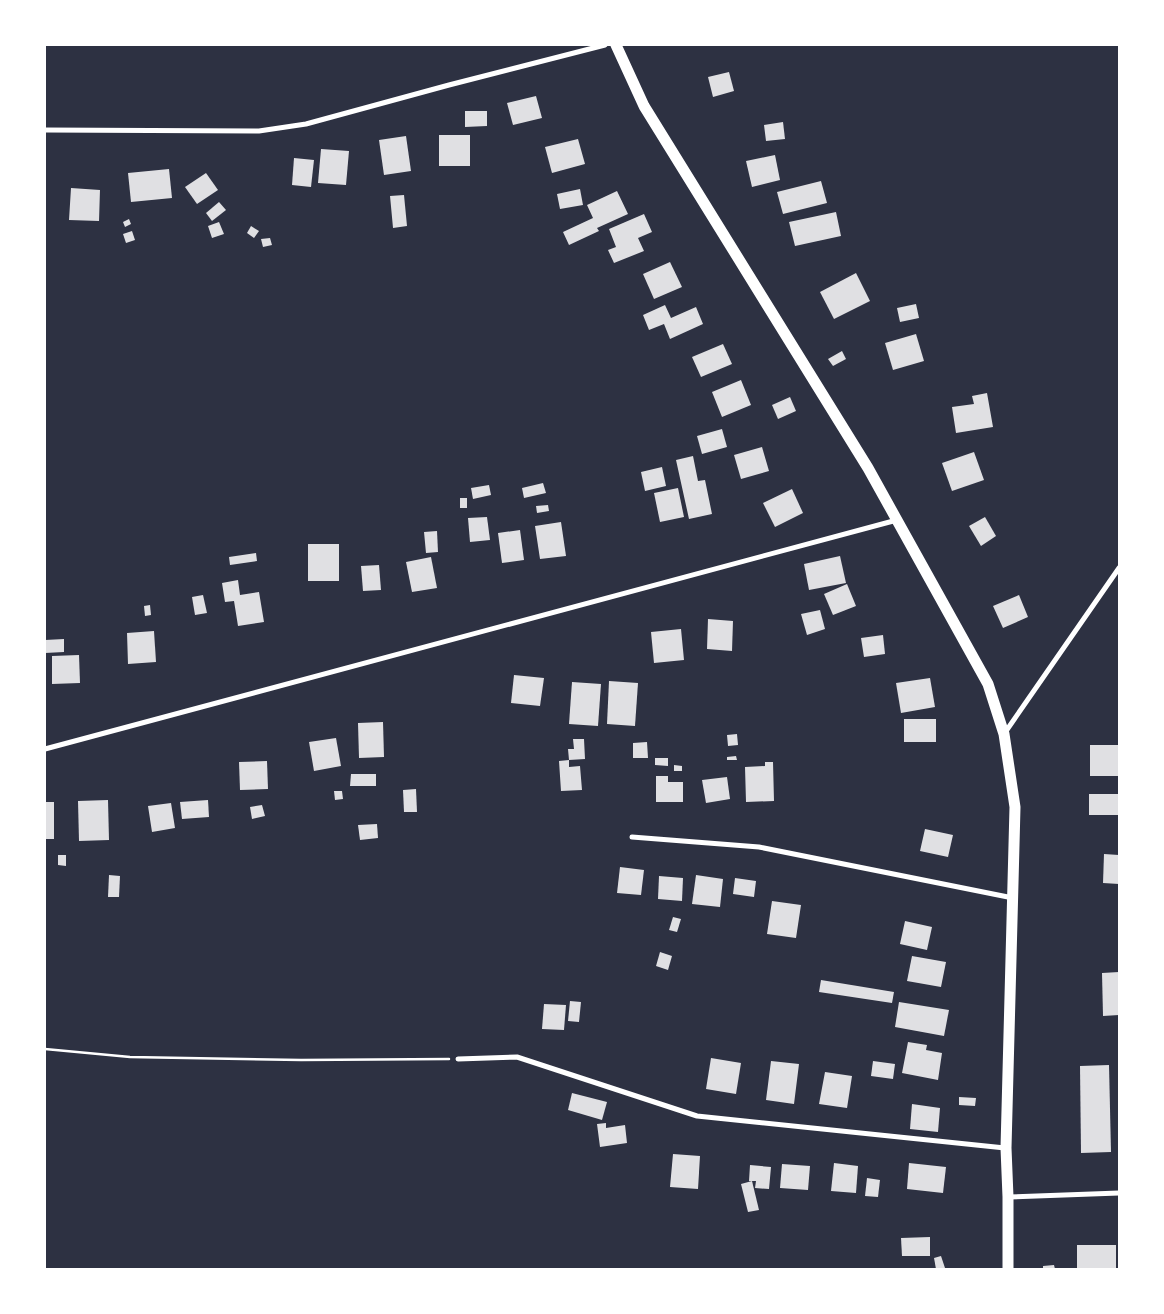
<svg xmlns="http://www.w3.org/2000/svg" width="1164" height="1314" font-family="Georgia,serif">
<style>
.building{fill:#e0e0e3}
.lines{fill:none;stroke-linecap:round;stroke-linejoin:round}
.path{stroke:#fff;stroke-width:2.5}
.minor{stroke:#fff;stroke-width:5}
.primary{stroke:#fff;stroke-width:11}
</style>
<rect width="100%" height="100%" fill="#2d3142"/>
<g class="building">
<path d="M729,72L734,91L713,97L708,77Z"/>
<path d="M536,96L542,118L513,125L507,103Z"/>
<path d="M465,111H487V126L465,127Z"/>
<path d="M783,122L785,139L766,141L764,125Z"/>
<rect x="439" y="135" width="31" height="31"/>
<path d="M406,136L411,171L384,175L379,140Z"/>
<path d="M578,139L585,164L552,173L545,147Z"/>
<path d="M321,149L349,151L346,185L318,183Z"/>
<path d="M775,155L780,180L752,187L746,161Z"/>
<path d="M294,158L314,160L311,187L292,185Z"/>
<path d="M169,169L172,198L131,202L128,173Z"/>
<path d="M206,173L218,190L197,204L185,187Z"/>
<path d="M821,181L827,203L783,214L777,192Z"/>
<path d="M71,188L100,190L99,221L69,220Z"/>
<path d="M580,189L583,205L560,209L557,194Z"/>
<path d="M617,191L628,214L597,228L599,231L569,245L563,232L593,218L587,205Z"/>
<path d="M404,195L407,226L393,228L390,196Z"/>
<path d="M219,202L226,210L212,221L206,213Z"/>
<path d="M836,212L841,236L795,246L789,222Z"/>
<path d="M644,214L652,232L638,238L644,251L614,263L608,250L616,247L609,229Z"/>
<path d="M129,219L131,224L125,227L123,222Z"/>
<path d="M219,222L224,234L212,238L208,226Z"/>
<path d="M251,226L259,231L254,238L247,233Z"/>
<path d="M132,231L135,240L126,243L123,234Z"/>
<path d="M270,238L272,245L263,247L261,239Z"/>
<path d="M670,262L682,287L654,299L643,274Z"/>
<path d="M856,273L870,301L834,319L820,292Z"/>
<path d="M916,304L919,318L900,322L897,308Z"/>
<path d="M665,305L671,318L696,307L703,324L670,339L664,324L649,330L643,315Z"/>
<path d="M916,334L924,361L893,370L885,343Z"/>
<path d="M723,344L732,364L701,377L692,357Z"/>
<path d="M842,351L846,359L833,366L828,359Z"/>
<path d="M741,380L751,405L722,417L712,392Z"/>
<path d="M987,393L993,427L956,433L952,407L974,404L972,396Z"/>
<path d="M790,397L796,411L778,419L772,405Z"/>
<path d="M722,429L727,447L702,454L697,436Z"/>
<path d="M762,447L769,471L741,479L734,455Z"/>
<path d="M974,452L984,480L952,491L942,463Z"/>
<path d="M693,456L698,481L705,480L712,514L689,519L676,460Z"/>
<path d="M662,467L666,486L645,491L641,472Z"/>
<path d="M543,483L546,493L524,498L522,488Z"/>
<path d="M489,485L491,495L473,499L471,488Z"/>
<path d="M678,488L684,517L660,522L654,493Z"/>
<path d="M792,489L803,513L775,527L763,503Z"/>
<rect x="460" y="498" width="7" height="10"/>
<path d="M548,505L549,511L537,513L536,506Z"/>
<path d="M487,517L490,540L470,542L468,518Z"/>
<path d="M985,517L996,536L981,546L969,526Z"/>
<path d="M561,522L566,556L540,559L535,526Z"/>
<path d="M520,530L524,560L502,563L498,533Z"/>
<path d="M437,531L438,552L426,553L424,532Z"/>
<rect x="308" y="544" width="31" height="37"/>
<path d="M256,553L257,561L230,565L229,557Z"/>
<path d="M840,556L846,583L809,590L804,564Z"/>
<path d="M431,557L437,588L412,592L406,562Z"/>
<path d="M379,565L381,590L363,591L361,566Z"/>
<path d="M238,580L240,595L259,592L264,622L238,626L234,601L225,602L222,583Z"/>
<path d="M847,584L856,606L833,615L824,594Z"/>
<path d="M203,595L207,613L195,615L192,597Z"/>
<path d="M1019,595L1028,617L1003,628L993,606Z"/>
<path d="M150,605L151,615L145,616L144,606Z"/>
<path d="M820,610L825,629L807,635L801,614Z"/>
<path d="M708,619L733,621L732,651L707,649Z"/>
<path d="M681,629L684,660L654,663L651,632Z"/>
<path d="M154,631L156,662L128,664L127,633Z"/>
<path d="M883,635L885,654L864,657L861,638Z"/>
<path d="M64,639V652L45,653V640Z"/>
<path d="M79,655L80,683L52,684V656Z"/>
<path d="M514,675L544,678L540,706L511,703Z"/>
<path d="M930,678L935,707L901,713L896,683Z"/>
<path d="M609,681L638,683L635,726L607,724Z"/>
<path d="M572,682L601,684L598,726L569,724Z"/>
<rect x="904" y="719" width="32" height="23"/>
<path d="M383,722L384,757L359,758L358,723Z"/>
<path d="M737,734L738,745L728,746L727,735Z"/>
<path d="M336,738L341,766L314,771L309,742Z"/>
<path d="M573,739H584L585,759L569,760L568,749H574Z"/>
<path d="M647,742L648,758H633V743Z"/>
<rect x="1090" y="745" width="29" height="31"/>
<path d="M736,756L737,760H727V757Z"/>
<path d="M655,758H668V766L655,765Z"/>
<path d="M569,760V767L580,766L582,790L561,791L559,761Z"/>
<path d="M267,761L268,789L240,790L239,762Z"/>
<path d="M765,762H773L774,801L746,802L745,767L765,766Z"/>
<path d="M674,765L682,766V771H674Z"/>
<path d="M351,774H376V786H350Z"/>
<path d="M656,776H668V782H683V802H656Z"/>
<path d="M727,777L730,799L706,803L702,780Z"/>
<path d="M416,789L417,812H404L403,790Z"/>
<path d="M334,791H342L343,799L335,800Z"/>
<rect x="1089" y="794" width="30" height="21"/>
<path d="M108,800L109,840L79,841L78,801Z"/>
<path d="M208,800L209,817L182,819L180,802Z"/>
<rect x="45" y="802" width="9" height="37"/>
<path d="M171,803L175,828L152,832L148,806Z"/>
<path d="M262,805L265,816L252,819L250,807Z"/>
<path d="M377,824L378,838L360,840L358,825Z"/>
<path d="M925,829L953,835L948,857L920,851Z"/>
<path d="M1104,854L1119,855V884L1103,883Z"/>
<path d="M58,855H66V866L58,865Z"/>
<path d="M620,867L644,870L641,895L617,893Z"/>
<path d="M109,875L120,876L119,897H108Z"/>
<path d="M696,875L723,879L720,907L692,904Z"/>
<path d="M659,876L683,878L682,901L658,899Z"/>
<path d="M735,878L756,881L754,897L733,894Z"/>
<path d="M772,901L801,905L796,938L767,934Z"/>
<path d="M673,917L681,919L677,932L669,930Z"/>
<path d="M905,921L932,927L927,950L900,944Z"/>
<path d="M660,952L672,956L668,970L656,966Z"/>
<path d="M912,956L946,962L941,987L907,981Z"/>
<path d="M1119,972V1015L1103,1016L1102,973Z"/>
<path d="M821,980L894,992L892,1003L819,992Z"/>
<path d="M570,1001L581,1002L579,1022L568,1021Z"/>
<path d="M899,1002L949,1010L944,1036L895,1027Z"/>
<path d="M544,1004L566,1005L564,1030L542,1029Z"/>
<path d="M908,1042L927,1045L926,1050L942,1053L938,1080L902,1073Z"/>
<path d="M711,1058L741,1063L736,1094L706,1089Z"/>
<path d="M771,1061L799,1064L794,1104L766,1100Z"/>
<path d="M873,1061L895,1064L893,1079L871,1076Z"/>
<path d="M1109,1065L1111,1152L1081,1153L1080,1066Z"/>
<path d="M825,1072L852,1076L847,1108L819,1104Z"/>
<path d="M572,1093L607,1102L602,1120L568,1110Z"/>
<path d="M959,1097L976,1098L975,1106L959,1105Z"/>
<path d="M912,1104L940,1108L938,1132L910,1129Z"/>
<path d="M606,1123V1128L625,1125L627,1143L600,1147L597,1124Z"/>
<path d="M673,1154L700,1156L698,1189L670,1187Z"/>
<path d="M834,1163L858,1166L856,1193L831,1191Z"/>
<path d="M909,1163L946,1167L943,1193L907,1189Z"/>
<path d="M782,1164L810,1166L808,1190L780,1188Z"/>
<path d="M750,1165L771,1167L769,1189L755,1188L756,1181H749Z"/>
<path d="M867,1178L880,1180L878,1197L865,1196Z"/>
<path d="M752,1181L759,1210L748,1212L741,1184Z"/>
<path d="M930,1237V1256H902L901,1238Z"/>
<rect x="1077" y="1245" width="39" height="24"/>
<path d="M941,1256L945,1268L936,1269L934,1258Z"/>
<path d="M1054,1265L1055,1269H1043V1266Z"/>
</g>
<g class="lines">
<path class="path" d="M45,1049L130,1057L301,1060L449,1059"/>
<g class="minor">
<path d="M45,130L259,131L306,124L449,85L605,45"/>
<path d="M1004,734L1119,568"/>
<path d="M45,749L897,520"/>
<path d="M632,837L759,847L1013,898"/>
<path d="M458,1059L517,1057L697,1116L1005,1148"/>
<path d="M1008,1197L1119,1193"/>
</g>
<path class="primary" d="M616,45L644,106L868,468L988,684L1004,734L1015,807L1006,1148L1008,1197V1269"/>
</g>
<rect width="1164" height="1314" fill="none" stroke="#ffffff" stroke-width="92"/>
</svg>
